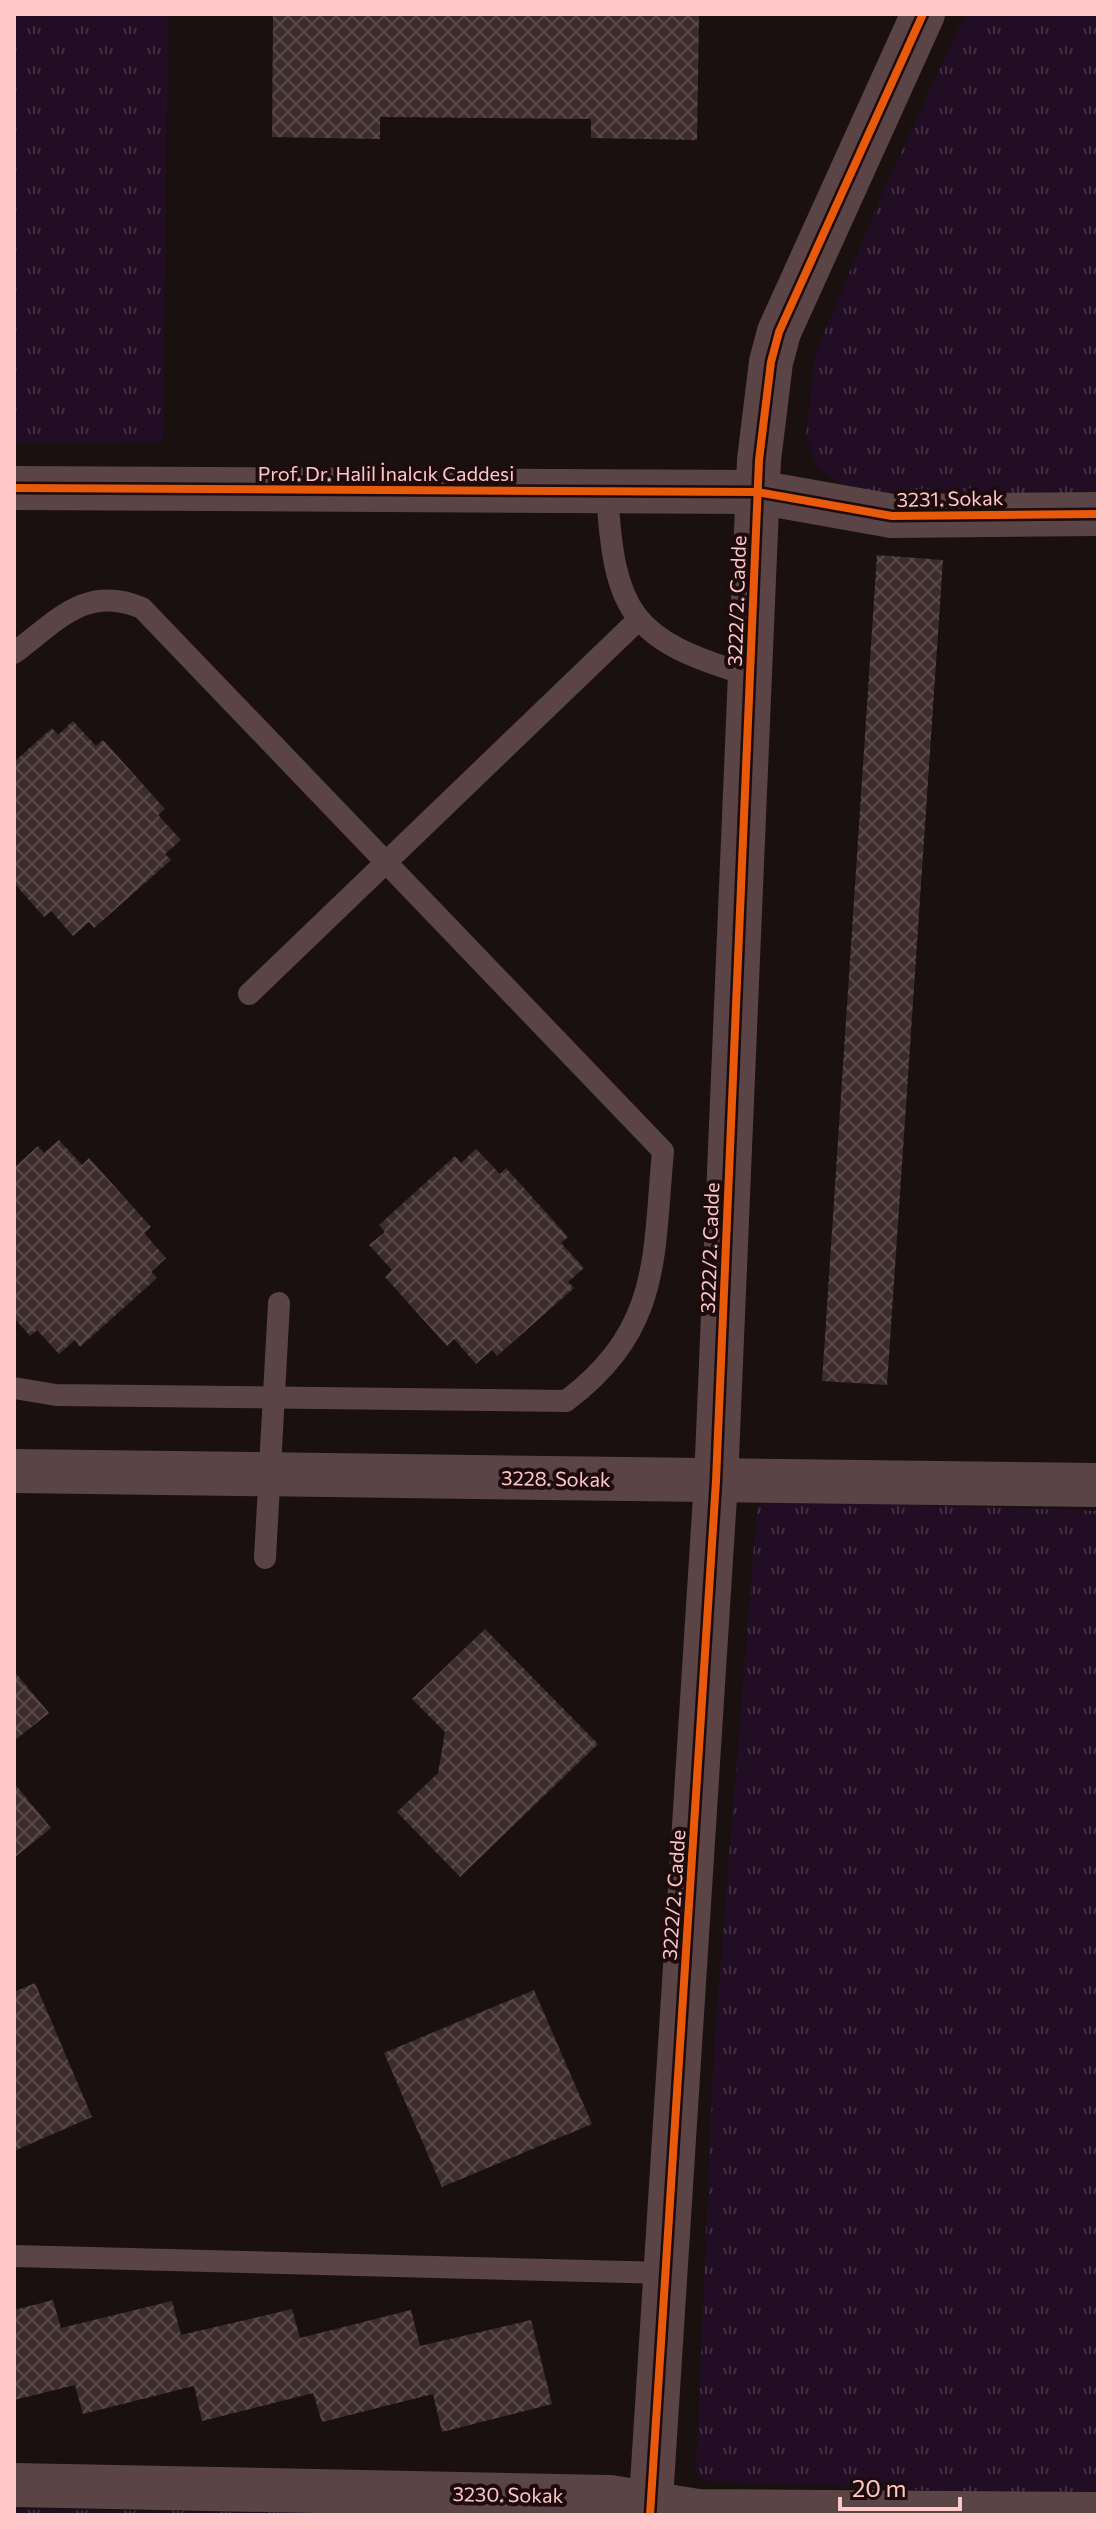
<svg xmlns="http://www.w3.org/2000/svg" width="1112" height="2529" font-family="Commissioner,sans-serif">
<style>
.grass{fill:url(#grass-tufts)}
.building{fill:url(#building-cross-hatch)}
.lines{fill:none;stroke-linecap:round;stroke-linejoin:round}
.lane{stroke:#5a4446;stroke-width:22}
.street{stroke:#5a4446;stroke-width:44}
.cycleway-casing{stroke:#1d0c0b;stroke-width:13}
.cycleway{stroke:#e8590c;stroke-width:8}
.labels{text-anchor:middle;stroke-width:8;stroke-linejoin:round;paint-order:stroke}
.street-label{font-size:20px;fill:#ffc7ca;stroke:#1d0c0b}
</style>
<defs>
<pattern id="grass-tufts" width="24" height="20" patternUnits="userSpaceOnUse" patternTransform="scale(2)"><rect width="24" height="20" fill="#210e24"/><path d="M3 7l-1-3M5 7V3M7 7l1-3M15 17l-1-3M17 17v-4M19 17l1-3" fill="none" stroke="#423042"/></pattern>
<pattern id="building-cross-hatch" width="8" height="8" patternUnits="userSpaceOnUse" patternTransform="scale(2)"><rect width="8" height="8" fill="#3c2c2c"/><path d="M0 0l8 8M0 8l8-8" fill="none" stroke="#594949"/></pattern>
</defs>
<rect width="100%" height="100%" fill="#19100f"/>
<g class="grass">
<path d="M14,14H168L163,442L14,444Z"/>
<path d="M965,14H1098V500L867,501L817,467L806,434L815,354L887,183Z"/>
<path d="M771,1500L1098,1511V2492L1066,2496L704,2481L696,2472L714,2047L757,1507Z"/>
<path d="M14,2510L608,2514V2515H14Z"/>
</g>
<g class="building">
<path d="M273,14H699L697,140L591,138V119L380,117V139L272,137Z"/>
<path d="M877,555L943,560L887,1385L822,1381Z"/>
<path d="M73,721L96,746L103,740L165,809L158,815L181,840L165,854L171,860L94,928L89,922L73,936L51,911L44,917L14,883V762L52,728L58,735Z"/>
<path d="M59,1140L82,1165L89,1158L151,1227L144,1233L166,1258L151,1272L157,1278L80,1347L75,1340L59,1354L37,1330L30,1336L14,1318V1168L38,1146L44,1153Z"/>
<path d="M476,1149L500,1174L506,1168L568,1237L561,1243L584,1268L568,1282L574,1288L497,1356L492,1350L476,1364L454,1339L447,1346L385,1277L392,1270L369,1245L385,1232L379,1225L455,1156L461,1163Z"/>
<path d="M485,1629L598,1744L460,1877L397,1812L438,1773L445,1732L412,1699Z"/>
<path d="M14,1671L49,1713L14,1741Z"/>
<path d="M14,1783L51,1828L14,1858Z"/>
<path d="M35,1983L92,2117L14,2151V1992Z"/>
<path d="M534,1990L592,2124L442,2187L384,2053Z"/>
<path d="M53,2300L61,2328L172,2301L181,2335L292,2309L300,2338L411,2310L420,2346L531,2320L552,2404L442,2432L433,2394L322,2422L313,2393L202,2421L194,2386L83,2414L75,2385L14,2400V2310Z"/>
</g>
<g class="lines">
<g class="lane">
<path d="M607,491C614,613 631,640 749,675"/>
<path d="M14,653C57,621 86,584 142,608L663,1151C653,1259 661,1329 566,1401L56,1395L14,1388"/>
<path d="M249,994L637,621"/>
<path d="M265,1558L279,1303"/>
<path d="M14,2256L666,2273"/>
</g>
<g class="street">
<path d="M14,488L757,492L892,516L1098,514"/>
<path d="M14,1471L1098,1485"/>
<path d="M14,2485L610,2497L698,2511L1098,2514"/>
<path d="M650,2515L716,1481L759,460L771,362L779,332L923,14"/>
</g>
<g class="cycleway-casing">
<g id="cycleway">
<path d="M14,488L757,492L892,516L1098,514"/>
<path d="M650,2515L716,1481L759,460L771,362L779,332L923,14"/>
</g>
</g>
<use href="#cycleway" class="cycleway"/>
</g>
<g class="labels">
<g class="street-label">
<text x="386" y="481">Prof. Dr. Halil İnalcık Caddesi</text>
<text transform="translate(950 499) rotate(-1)" y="7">3231. Sokak</text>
<text transform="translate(737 601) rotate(-88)" y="7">3222/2. Cadde</text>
<text transform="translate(710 1248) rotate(-88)" y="7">3222/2. Cadde</text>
<text transform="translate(556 1479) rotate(1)" y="7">3228. Sokak</text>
<text transform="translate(674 1895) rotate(-86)" y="7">3222/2. Cadde</text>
<text transform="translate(508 2495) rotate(1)" y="7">3230. Sokak</text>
</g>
</g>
<rect width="1112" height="2529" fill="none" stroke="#ffc7ca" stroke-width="32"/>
<path d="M840 2497v12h120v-12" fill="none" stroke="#ffc7ca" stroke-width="4"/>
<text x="852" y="2497" font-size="24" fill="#ffc7ca" stroke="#1d0c0b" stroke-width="6" paint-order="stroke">20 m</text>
</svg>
